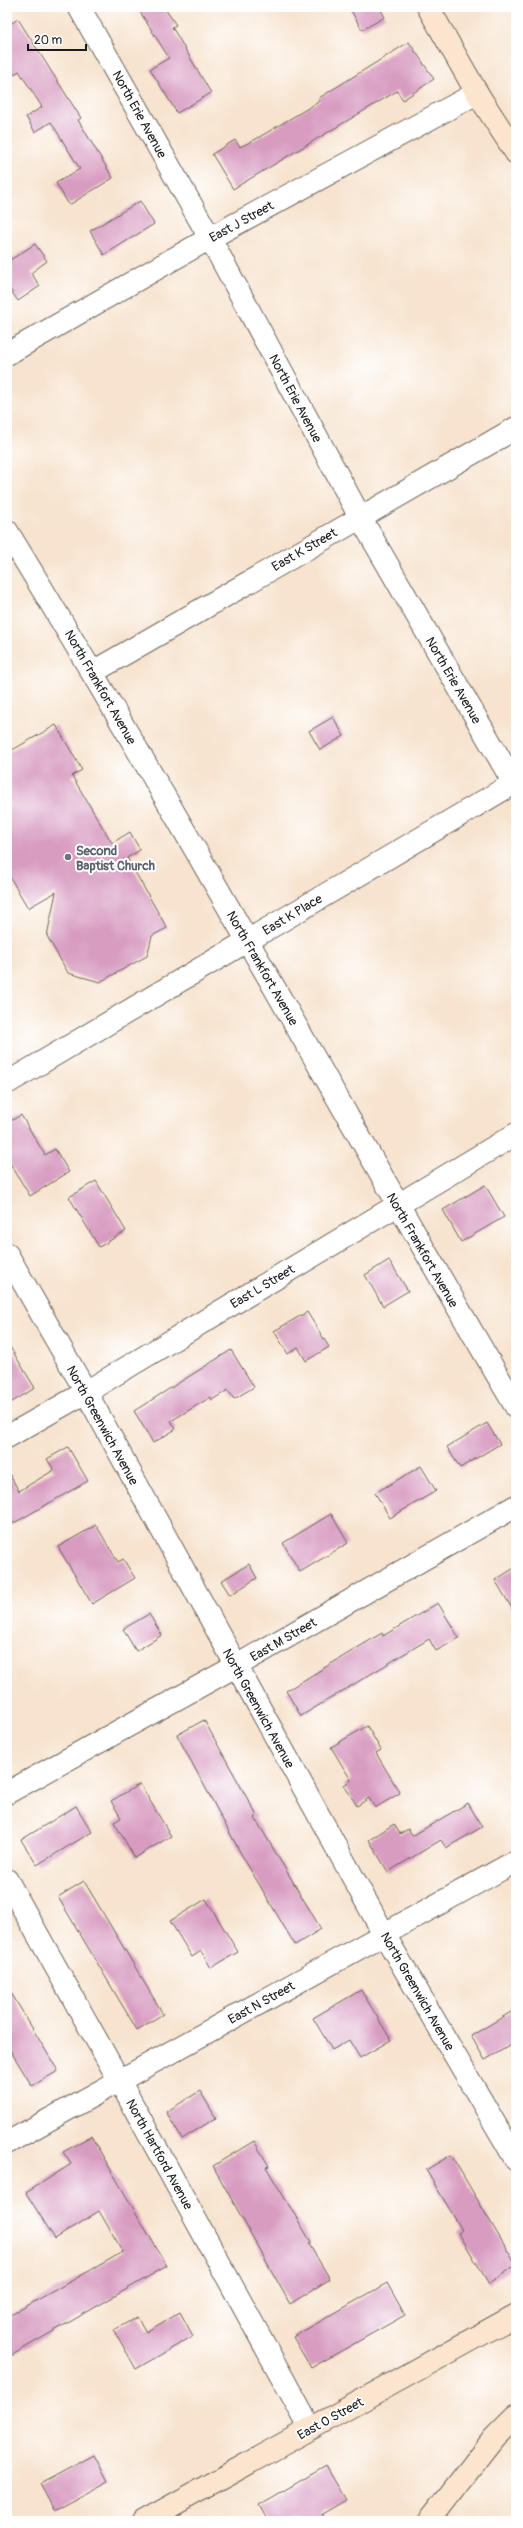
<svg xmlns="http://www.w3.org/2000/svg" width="523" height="2528" font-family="Pangolin,sans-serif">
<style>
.building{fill:#d89cc1}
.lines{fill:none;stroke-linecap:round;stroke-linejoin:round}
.street-casing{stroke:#69625a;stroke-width:24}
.secondary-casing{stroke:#69625a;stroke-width:24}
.street{stroke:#fff;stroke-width:22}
.secondary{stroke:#fce5cf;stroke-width:22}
.worship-dot{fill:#6b7280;stroke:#fff;stroke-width:1.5}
.labels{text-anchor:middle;stroke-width:4;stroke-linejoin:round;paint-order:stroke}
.street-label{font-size:13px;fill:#1c1c1c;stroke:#fff}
.worship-label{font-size:13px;font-weight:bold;fill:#5b616d;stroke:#fff;text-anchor:start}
</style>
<rect width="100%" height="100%" fill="#fff"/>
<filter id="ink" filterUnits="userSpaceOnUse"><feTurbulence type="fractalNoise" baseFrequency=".025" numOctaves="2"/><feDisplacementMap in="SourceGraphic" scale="8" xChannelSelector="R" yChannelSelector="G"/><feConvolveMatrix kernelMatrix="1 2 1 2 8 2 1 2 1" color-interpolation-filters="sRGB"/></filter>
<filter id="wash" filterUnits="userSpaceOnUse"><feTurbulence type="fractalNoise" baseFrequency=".012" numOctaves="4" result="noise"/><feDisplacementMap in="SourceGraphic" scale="16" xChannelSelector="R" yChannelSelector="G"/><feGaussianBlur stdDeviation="0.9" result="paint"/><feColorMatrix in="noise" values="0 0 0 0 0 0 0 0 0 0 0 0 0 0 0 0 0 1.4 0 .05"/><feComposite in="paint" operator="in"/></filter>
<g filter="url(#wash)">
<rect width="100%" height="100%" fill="#f7e3ce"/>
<g id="blocks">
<g class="building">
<path d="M137,7H164L176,25L172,27L211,93L177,113L150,69L169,58Z"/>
<path d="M349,7H379L385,17L362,30Z"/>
<path d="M18,19L81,118L78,120L113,178L69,205L56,183L80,169L51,122L35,132L26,117L42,107L19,71L13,75L7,65V26Z"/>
<path d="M409,42L434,79L403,100L397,91L233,189L212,154L235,140L240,147L256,139L320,101L319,98Z"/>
<path d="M140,201L154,224L104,255L90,231Z"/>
<path d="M35,244L47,261L31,273L40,286L18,301L7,285V262Z"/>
<path d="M333,717L344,736L320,750L309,731Z"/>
<path d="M56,725L82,770L72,776L112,843L130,832L140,850L127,858L167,928L152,936L147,956L100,982L68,973L47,936L56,892L28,908L7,872V753Z"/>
<path d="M21,1115L45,1155L55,1149L69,1172L30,1196L7,1158V1123Z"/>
<path d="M96,1181L126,1231L99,1247L69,1197Z"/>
<path d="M485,1185L504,1217L461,1242L443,1210Z"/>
<path d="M389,1260L408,1291L383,1306L365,1275Z"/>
<path d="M307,1312L329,1347L306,1361L298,1347L288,1354L274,1331Z"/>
<path d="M7,1342L35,1388L7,1405Z"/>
<path d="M231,1350L254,1387L234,1399L228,1390L212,1400L211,1397L171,1421L176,1429L153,1443L134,1411Z"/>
<path d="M487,1423L500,1444L460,1468L447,1447Z"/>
<path d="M68,1447L88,1481L7,1527V1470L19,1491L54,1470L47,1459Z"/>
<path d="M421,1466L436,1491L390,1518L375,1493Z"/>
<path d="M331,1514L348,1543L300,1572L283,1543Z"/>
<path d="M96,1525L118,1562L123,1559L135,1578L92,1604L58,1547Z"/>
<path d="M249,1564L257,1578L230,1595L221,1581Z"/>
<path d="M516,1567V1615L495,1580Z"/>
<path d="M438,1603L459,1638L436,1651L429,1639L301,1716L286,1691L382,1633L383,1636Z"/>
<path d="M149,1614L162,1635L136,1651L123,1629Z"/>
<path d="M204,1720L257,1816L255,1818L321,1929L295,1945L240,1852L177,1735Z"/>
<path d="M367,1726L381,1750L376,1753L400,1793L375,1808L369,1798L357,1806L344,1785L351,1780L331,1747Z"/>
<path d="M140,1784L171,1836L135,1858L114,1822L121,1818L111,1801Z"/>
<path d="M468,1803L482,1827L446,1848L441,1840L388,1872L369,1840L394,1824L400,1834L408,1829L412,1836Z"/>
<path d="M76,1806L92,1832L37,1865L21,1840Z"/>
<path d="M84,1881L163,2014L137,2030L58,1897Z"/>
<path d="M206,1899L238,1952L211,1968L201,1951L192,1957L170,1921Z"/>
<path d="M7,1986L58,2071L32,2086L7,2045Z"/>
<path d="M361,1990L391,2040L360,2058L349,2040L332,2050L313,2018Z"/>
<path d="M516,2009V2042L485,2060L471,2036Z"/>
<path d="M200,2091L216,2118L182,2139L166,2112Z"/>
<path d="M91,2136L167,2266L7,2358V2317L123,2252L99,2211L55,2239L26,2193L71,2164L63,2152Z"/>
<path d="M254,2141L269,2166L266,2167L311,2242L309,2244L330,2279L290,2304L213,2166Z"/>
<path d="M451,2155L516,2265L489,2284L458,2232L462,2230L426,2170Z"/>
<path d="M387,2283L405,2315L311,2368L293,2337Z"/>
<path d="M180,2312L193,2336L136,2369L114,2330L137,2317L146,2332Z"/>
<path d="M94,2455L108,2481L54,2510L40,2484Z"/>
<path d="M326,2466L346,2500L322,2514L326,2521H268L259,2505Z"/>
</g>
</g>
</g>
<g filter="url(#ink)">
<use href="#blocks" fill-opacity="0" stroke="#69625a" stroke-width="1"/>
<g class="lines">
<g class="street-casing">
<g id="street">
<path d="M79,7L210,238L360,517L516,787"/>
<path d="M7,354L210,238L477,93"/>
<path d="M7,531C183,819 344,1116 516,1407"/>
<path d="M93,672L516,428"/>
<path d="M7,1083L516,782"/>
<path d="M7,1254L86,1392L384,1934L516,2160"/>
<path d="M7,1437L86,1392L516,1134"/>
<path d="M7,1793L236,1666L516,1506"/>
<path d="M7,1880L119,2080L310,2428"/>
<path d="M7,2143L516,1861"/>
</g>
</g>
<g class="secondary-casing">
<g id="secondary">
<path d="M428,7L477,93L516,153"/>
<path d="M144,2521L516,2315"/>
<path d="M429,2521L494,2438L516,2416"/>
</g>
</g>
<use href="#street" class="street"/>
<use href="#secondary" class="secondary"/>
</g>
</g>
<circle class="worship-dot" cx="68" cy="857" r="4"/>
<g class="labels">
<g class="street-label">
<text transform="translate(140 114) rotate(61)" y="5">North Erie Avenue</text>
<text transform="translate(241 221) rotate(-29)" y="5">East J Street</text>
<text transform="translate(296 398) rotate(62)" y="5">North Erie Avenue</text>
<text transform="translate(304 549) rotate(-30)" y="5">East K Street</text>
<text transform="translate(454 680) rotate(60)" y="5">North Erie Avenue</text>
<text transform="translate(101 687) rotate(60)" y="5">North Frankfort Avenue</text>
<text transform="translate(292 914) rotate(-31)" y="5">East K Place</text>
<text transform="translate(263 968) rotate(60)" y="5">North Frankfort Avenue</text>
<text transform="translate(423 1250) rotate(60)" y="5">North Frankfort Avenue</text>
<text transform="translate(262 1286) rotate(-31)" y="5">East L Street</text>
<text transform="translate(103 1425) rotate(61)" y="5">North Greenwich Avenue</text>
<text transform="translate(283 1639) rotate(-30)" y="5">East M Street</text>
<text transform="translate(259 1708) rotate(61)" y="5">North Greenwich Avenue</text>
<text transform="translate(418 1991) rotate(60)" y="5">North Greenwich Avenue</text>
<text transform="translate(261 2002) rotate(-29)" y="5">East N Street</text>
<text transform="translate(160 2154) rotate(61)" y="5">North Hartford Avenue</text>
<text transform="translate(330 2418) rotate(-29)" y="5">East O Street</text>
</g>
<g class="worship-label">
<text x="76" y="855">Second<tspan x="76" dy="15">Baptist Church</tspan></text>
</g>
</g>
<rect width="523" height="2528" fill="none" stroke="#fff" stroke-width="24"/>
<path d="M28 44v6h58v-6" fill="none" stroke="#1c1c1c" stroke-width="2"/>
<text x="34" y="44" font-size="12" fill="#1c1c1c" stroke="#ffffff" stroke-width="3" paint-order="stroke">20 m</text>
</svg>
